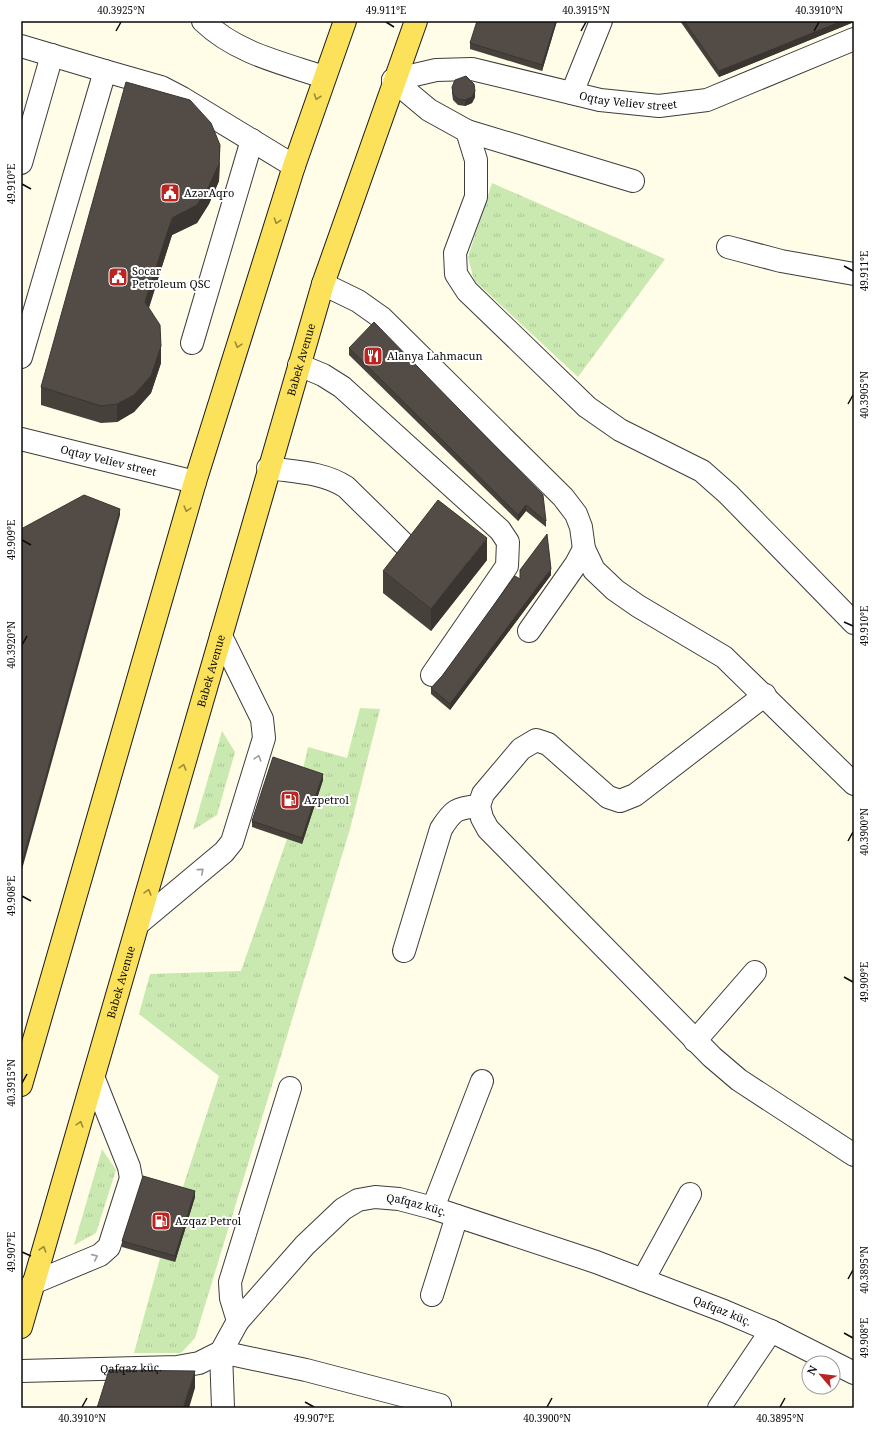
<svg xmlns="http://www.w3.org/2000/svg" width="875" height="1429" font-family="'Noto Serif',serif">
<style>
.grass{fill:url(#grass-tufts)}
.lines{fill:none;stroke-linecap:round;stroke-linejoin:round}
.minor-casing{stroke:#3d3d3d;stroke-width:24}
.major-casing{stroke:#1b1b1b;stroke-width:24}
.minor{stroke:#fff;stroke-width:22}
.major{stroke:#fce15a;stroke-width:22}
.wall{fill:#47413c}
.shaded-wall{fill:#3a3531}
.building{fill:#534c46;stroke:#3a3531}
.oneway{stroke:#9b8b3a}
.oneway2{stroke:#9d9d9d}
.ticks{fill:none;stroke:#0a0a0a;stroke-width:1.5}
.labels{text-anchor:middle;stroke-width:4;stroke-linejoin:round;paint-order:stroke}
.street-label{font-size:11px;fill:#0a0a0a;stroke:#fff}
.poi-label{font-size:11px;fill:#0a0a0a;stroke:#fff;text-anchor:start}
.neatline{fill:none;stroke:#0a0a0a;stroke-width:1.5}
.ticks-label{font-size:10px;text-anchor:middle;fill:#0a0a0a}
</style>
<defs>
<pattern id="grass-tufts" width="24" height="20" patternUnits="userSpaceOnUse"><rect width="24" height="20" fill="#c9e9b1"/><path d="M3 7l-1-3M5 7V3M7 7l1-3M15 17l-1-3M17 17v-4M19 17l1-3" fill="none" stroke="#abc697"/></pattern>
</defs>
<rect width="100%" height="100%" fill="#fffce7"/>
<g class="grass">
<path d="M492,183L665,259L578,377L474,280L468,257Z"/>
<path d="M360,708L380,709L350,829L195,1338L181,1353H134L160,1258L175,1262L181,1193L219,1076L139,1014L150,974L241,971L287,839L308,747L347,758Z"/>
<path d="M222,731L235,752L217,815L193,830Z"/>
<path d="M102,1149L116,1170L96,1233L74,1245Z"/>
</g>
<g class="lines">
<g class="minor-casing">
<g id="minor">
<path d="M203,21C236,53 282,63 324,77"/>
<path d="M21,46L105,71"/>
<path d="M393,80L429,110L467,131L476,160V197L455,253L456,274L467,291L587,407L620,430L702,471L728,494L854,623"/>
<path id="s1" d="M393,80L436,70L472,69L600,100L659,106L707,100L854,39"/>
<path d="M572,93L601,21"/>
<path d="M467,131L633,181"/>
<path d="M21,163L52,55"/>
<path d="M728,247L781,261L854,274"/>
<path d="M323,284L358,301L382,318L563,497L576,514L581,527L584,549L594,570L615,590L638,606L724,657L854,784"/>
<path d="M192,343L252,140"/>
<path d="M21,357L105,71L161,87L182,98L294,166"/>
<path d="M299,365L323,375L342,387L500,530L508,542L507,566L432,675"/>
<path id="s2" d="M21,439L195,482"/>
<path d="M268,468C295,472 323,472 346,487L403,543"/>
<path d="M529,631L576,564L584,549"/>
<path d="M765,695L635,795L620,801L608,797L548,744L536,740L521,749L483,794L479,806L482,818L488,829L712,1057L739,1080L854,1155"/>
<path d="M139,923L224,852L232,842L264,738L262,719L221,636"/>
<path d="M404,951L441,829C453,810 456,808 479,806"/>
<path d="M695,1041L755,972"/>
<path d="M433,1208L482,1081"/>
<path d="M643,1280L690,1194"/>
<path d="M33,1283L100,1255L109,1247L131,1178L129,1167L94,1079"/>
<path d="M432,1295L457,1216"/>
<path d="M238,1321L231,1298L230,1282L290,1088"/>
<path id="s3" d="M21,1371L177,1367L199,1363L221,1352L238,1321L305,1245L343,1209L358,1200L375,1197L399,1199L433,1208L596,1262L724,1311L771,1331L854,1373"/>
<path d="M223,1408L221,1352L306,1370L440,1405"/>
<path d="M719,1408L771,1331"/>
</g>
</g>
<g class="major-casing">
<g id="major">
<path d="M21,1085L195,482L294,166L345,21"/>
<path id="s4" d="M21,1327L323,284L416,21"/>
</g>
</g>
<use href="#minor" class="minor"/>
<use href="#major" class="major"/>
</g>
<g class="wall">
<path d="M557,21L542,71L470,49V43Z"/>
<path d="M680,21H854V22L719,77Z"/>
<path d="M452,87L475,97L472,103L465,106L458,105L453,100L452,93Z"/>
<path d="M220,162L219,181L209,204L197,223L172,235L149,308L161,363L151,393L134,412L117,422L101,423L41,405V387Z"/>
<path d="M349,348L546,521V527L526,511L518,521L349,355Z"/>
<path d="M487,560L431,631L383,593V571Z"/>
<path d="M520,570L551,575L450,710L431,694V688L442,676L520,579Z"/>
<path d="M323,780L302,844L252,827V821Z"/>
<path d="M195,1197L175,1262L122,1247V1241Z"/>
</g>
<g class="shaded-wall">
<path d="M556,21H557L542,71V65Z"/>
<path d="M842,21H854V22L719,77V71Z"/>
<path d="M475,91V97L472,103L465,106V100Z"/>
<path d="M220,145L219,181L209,204L197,223L172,235L145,319V302L172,218Z"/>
<path d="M161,346V363L151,393L134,412L117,422V404Z"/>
<path d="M526,505V511L518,521V515Z"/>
<path d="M120,509V515L21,873V866Z"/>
<path d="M487,538V560L431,631V609Z"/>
<path d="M551,569V575L450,710V704Z"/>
<path d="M323,774V780L302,844V838Z"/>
<path d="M195,1191V1197L175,1262V1256Z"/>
<path d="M195,1371V1388L189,1408H183Z"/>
</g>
<g class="building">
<path d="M477,21H556L542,65L470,43Z"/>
<path d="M684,21H842L719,71Z"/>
<path d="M466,76L474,84L475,91L472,97L465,100L458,99L453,94L452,87L455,80Z"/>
<path d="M126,82L190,100L211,123L220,145L219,164L209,186L197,205L172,218L145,302L160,325L161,346L151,376L134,395L117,404L101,406L41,387Z"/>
<path d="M374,322L543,495L546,521L526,505L518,515L349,348Z"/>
<path d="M84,495L120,509L21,866V529Z"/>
<path d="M438,500L487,538L431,609L383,571Z"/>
<path d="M547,534L551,569L450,704L431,688L442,676L515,576L520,579V570Z"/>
<path d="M273,757L323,774L302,838L252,821Z"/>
<path d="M143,1176L195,1191L175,1256L122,1241Z"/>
<path d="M109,1370L195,1371L183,1408H97Z"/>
</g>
<defs><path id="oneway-chevron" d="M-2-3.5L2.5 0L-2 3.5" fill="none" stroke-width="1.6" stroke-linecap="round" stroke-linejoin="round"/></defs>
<g class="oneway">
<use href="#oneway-chevron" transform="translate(317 97) rotate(109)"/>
<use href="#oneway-chevron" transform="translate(277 221) rotate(107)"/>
<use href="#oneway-chevron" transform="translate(238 345) rotate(107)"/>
<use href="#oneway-chevron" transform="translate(187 509) rotate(106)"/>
<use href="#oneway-chevron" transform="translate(183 767) rotate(-74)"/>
<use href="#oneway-chevron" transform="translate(148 892) rotate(-74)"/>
<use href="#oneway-chevron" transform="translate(80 1124) rotate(-73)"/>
<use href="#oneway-chevron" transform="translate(43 1249) rotate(-73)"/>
</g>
<g class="oneway2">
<use href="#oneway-chevron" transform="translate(258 758) rotate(-73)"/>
<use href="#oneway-chevron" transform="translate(201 871) rotate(-40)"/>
<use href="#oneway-chevron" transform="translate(95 1257) rotate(-24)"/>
</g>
<path class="ticks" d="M386,22L394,27M116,31L121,22M581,31L586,22M814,31L819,22M22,184L31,189M844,266L853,271M848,404L853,395M22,540L31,545M844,622L853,626M22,645L27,636M848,841L853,832M22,896L31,901M844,977L853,982M22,1083L27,1074M22,1252L31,1256M848,1279L853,1270M844,1333L853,1338M305,1402L314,1407M82,1407L87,1398M547,1407L552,1398M780,1407L785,1398"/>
<defs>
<g id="civic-square" transform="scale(1)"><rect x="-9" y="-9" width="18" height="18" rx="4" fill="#bb2521" stroke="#fff"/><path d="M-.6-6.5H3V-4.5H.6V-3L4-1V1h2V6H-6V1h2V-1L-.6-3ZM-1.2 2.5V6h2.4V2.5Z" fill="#fff"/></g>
<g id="restaurant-square" transform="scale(1)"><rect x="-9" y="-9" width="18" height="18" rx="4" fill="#bb2521" stroke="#fff"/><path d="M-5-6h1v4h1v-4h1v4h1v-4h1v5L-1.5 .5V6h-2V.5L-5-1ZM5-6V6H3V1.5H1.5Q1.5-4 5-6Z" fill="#fff"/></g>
<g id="fuel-square" transform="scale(1)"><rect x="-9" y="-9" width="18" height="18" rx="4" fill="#bb2521" stroke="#fff"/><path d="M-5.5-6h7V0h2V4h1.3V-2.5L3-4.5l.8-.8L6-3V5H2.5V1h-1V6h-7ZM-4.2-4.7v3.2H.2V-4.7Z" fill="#fff"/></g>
</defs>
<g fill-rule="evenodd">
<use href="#civic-square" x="170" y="193"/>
<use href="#civic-square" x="118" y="277"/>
<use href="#restaurant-square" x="373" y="356"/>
<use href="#fuel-square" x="290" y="800"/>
<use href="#fuel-square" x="161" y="1221"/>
</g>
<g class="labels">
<g class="street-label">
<text dy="4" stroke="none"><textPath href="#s1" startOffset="240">Oqtay Veliev street</textPath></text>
<text dy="4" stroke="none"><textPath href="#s4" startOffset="1007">Babek Avenue</textPath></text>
<text dy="4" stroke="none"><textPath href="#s2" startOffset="90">Oqtay Veliev street</textPath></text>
<text dy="4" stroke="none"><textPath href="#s4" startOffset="683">Babek Avenue</textPath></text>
<text dy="4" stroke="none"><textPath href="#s4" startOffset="359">Babek Avenue</textPath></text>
<text dy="4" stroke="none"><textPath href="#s3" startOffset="469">Qafqaz küç.</textPath></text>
<text dy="4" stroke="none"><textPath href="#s3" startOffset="793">Qafqaz küç.</textPath></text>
<text dy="4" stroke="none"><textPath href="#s3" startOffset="110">Qafqaz küç.</textPath></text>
</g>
<g class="poi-label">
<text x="184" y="197">AzərAqro</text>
<text x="132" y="275">Socar<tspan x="132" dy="13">Petroleum QSC</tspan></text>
<text x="387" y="360">Alanya Lahmacun</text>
<text x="304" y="804">Azpetrol</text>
<text x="175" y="1225">Azqaz Petrol</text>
</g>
</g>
<rect width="875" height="1429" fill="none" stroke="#ffffff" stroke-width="44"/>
<g transform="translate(821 1375) rotate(298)"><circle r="19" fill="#ffffff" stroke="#9d9d9d"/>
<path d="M0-3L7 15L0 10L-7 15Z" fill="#bb2521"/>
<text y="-6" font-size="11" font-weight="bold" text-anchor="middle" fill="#0a0a0a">N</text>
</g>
<rect x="22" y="22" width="831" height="1385" class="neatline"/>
<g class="ticks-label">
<text x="121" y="14">40.3925°N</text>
<text x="386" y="14">49.911°E</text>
<text x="586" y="14">40.3915°N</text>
<text x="819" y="14">40.3910°N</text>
<text transform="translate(11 184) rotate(-90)" y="4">49.910°E</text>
<text transform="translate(864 271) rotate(-90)" y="4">49.911°E</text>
<text transform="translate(864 395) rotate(-90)" y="4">40.3905°N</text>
<text transform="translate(11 540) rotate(-90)" y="4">49.909°E</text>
<text transform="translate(864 626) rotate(-90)" y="4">49.910°E</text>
<text transform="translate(11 645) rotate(-90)" y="4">40.3920°N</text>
<text transform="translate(864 832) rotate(-90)" y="4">40.3900°N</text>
<text transform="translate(11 896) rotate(-90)" y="4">49.908°E</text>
<text transform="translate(864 982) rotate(-90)" y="4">49.909°E</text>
<text transform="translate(11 1083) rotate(-90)" y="4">40.3915°N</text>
<text transform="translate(11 1252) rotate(-90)" y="4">49.907°E</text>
<text transform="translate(864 1270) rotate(-90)" y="4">40.3895°N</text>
<text transform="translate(864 1338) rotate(-90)" y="4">49.908°E</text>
<text x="82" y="1422">40.3910°N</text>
<text x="314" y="1422">49.907°E</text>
<text x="547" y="1422">40.3900°N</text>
<text x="780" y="1422">40.3895°N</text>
</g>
</svg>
